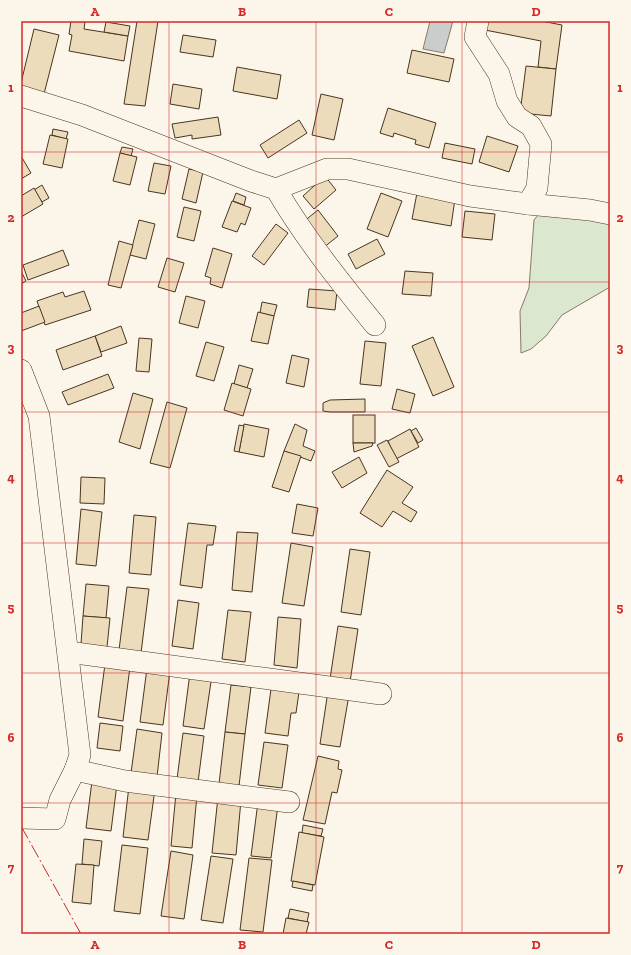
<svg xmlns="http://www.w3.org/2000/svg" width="631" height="955" font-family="'Zilla Slab',serif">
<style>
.green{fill:#dce7d0;stroke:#887966}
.water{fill:#c9cecd;stroke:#887966}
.building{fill:#ecdcbc;stroke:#4a3520}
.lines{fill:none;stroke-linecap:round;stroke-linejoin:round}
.minor-casing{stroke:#4a3520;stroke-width:22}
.minor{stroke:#fbf6e9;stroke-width:21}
.power{stroke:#c62828;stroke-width:1;stroke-dasharray:14 3 2 3;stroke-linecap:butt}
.grid{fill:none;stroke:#d62828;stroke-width:1;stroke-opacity:0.55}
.neatline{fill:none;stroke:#d62828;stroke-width:1.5}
.grid-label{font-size:13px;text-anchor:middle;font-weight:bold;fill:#d62828}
</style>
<rect width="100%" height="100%" fill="#fbf6e9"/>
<path class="green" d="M539,214L610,218V287L562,315L546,336L531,349L521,353L520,311L529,288L534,220Z"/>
<path class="water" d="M430,21H453L444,53L423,49Z"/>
<g class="building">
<path d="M71,21L85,22L84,29L128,36L124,61L69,51L72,35L69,34Z"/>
<path d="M137,21H158L145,106L124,104Z"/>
<path d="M487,21H541L562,25L556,69L538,67L541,41L485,30Z"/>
<path d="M106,22L130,26L128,36L104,32Z"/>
<path d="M34,29L59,35L44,94L21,88V83Z"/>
<path d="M183,35L216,40L213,57L180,52Z"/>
<path d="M412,50L454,59L449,82L407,73Z"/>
<path d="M526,66L556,69L551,116L520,113Z"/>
<path d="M237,67L281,75L277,99L233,91Z"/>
<path d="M173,84L202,89L199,109L170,104Z"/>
<path d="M321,94L343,99L334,140L312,135Z"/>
<path d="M388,108L436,123L429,148L415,144L416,140L394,133L393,137L380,133Z"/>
<path d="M218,117L221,135L192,139V135L175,138L172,124Z"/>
<path d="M299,120L307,133L268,158L260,145Z"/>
<path d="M53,129L68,132L66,139L52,135Z"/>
<path d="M50,135L68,139L62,168L43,164Z"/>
<path d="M487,136L518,146L509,172L479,162Z"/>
<path d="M445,143L475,149L472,164L442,158Z"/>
<path d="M122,147L133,149L131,156L120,153Z"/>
<path d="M120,153L137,157L130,185L113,181Z"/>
<path d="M21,156L31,173L21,179Z"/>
<path d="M154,163L171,166L165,194L148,191Z"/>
<path d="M189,169L203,172L196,203L182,199Z"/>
<path d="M325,176L336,190L314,209L303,196Z"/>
<path d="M42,185L49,198L42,202L34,190Z"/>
<path d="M34,188L43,204L21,217V196Z"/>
<path d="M236,193L246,197L244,205L233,201Z"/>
<path d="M381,193L402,201L388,237L367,229Z"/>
<path d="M417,193L455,199L451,226L412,219Z"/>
<path d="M232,201L251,208L245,225L241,223L237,232L222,227Z"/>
<path d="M184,207L201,211L194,241L177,237Z"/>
<path d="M318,210L338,236L323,248L303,222Z"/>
<path d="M465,211L495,214L492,240L462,237Z"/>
<path d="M139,220L155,224L146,259L130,255Z"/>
<path d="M276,224L288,233L264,265L252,256Z"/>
<path d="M377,239L385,254L356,269L348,254Z"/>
<path d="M119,241L133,245L121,288L108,285Z"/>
<path d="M213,248L232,254L222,288L210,284L211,278L205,276Z"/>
<path d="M63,250L69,265L28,280L23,265Z"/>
<path d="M167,258L184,263L175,292L158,287Z"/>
<path d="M21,271L26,281L21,284Z"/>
<path d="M405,271L433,273L431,296L402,294Z"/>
<path d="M309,289L337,291L335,310L307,307Z"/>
<path d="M84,291L91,310L45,325L37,301L63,292L65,297Z"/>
<path d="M186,296L205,301L198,328L179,323Z"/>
<path d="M262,302L277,305L274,316L260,313Z"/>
<path d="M39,306L45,322L21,331V313Z"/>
<path d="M258,312L274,316L268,344L251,341Z"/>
<path d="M121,326L127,343L101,352L95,336Z"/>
<path d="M95,336L102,356L63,370L56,350Z"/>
<path d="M433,337L454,387L433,396L412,346Z"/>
<path d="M139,338L152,339L149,372L136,371Z"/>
<path d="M365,341L386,343L381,386L360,384Z"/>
<path d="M206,342L224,347L214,381L196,376Z"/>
<path d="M292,355L309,359L304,387L286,383Z"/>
<path d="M239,365L253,369L247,388L234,384Z"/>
<path d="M108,374L114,388L68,405L62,392Z"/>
<path d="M232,383L251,389L243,416L224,410Z"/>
<path d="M397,389L415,394L410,413L392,409Z"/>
<path d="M133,393L153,399L140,449L119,442Z"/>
<path d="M365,399V412H330L323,411V403L330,400Z"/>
<path d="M167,402L187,408L170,468L150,463Z"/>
<rect x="353" y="415" width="22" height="28"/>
<path d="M244,424L269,429L264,457L239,452Z"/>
<path d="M295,424L307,430L303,446L315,451L311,461L284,451Z"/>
<path d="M239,425L244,426L239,452L234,451Z"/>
<path d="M416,428L423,440L418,443L411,431Z"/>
<path d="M410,429L419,447L396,459L388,441Z"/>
<path d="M387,440L399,462L389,467L377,445Z"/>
<path d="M353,443H373L372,446L354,452Z"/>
<path d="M284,451L301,456L289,492L272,487Z"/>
<path d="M359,457L367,473L342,488L332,472Z"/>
<path d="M387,470L413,487L402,503L417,512L411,522L393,511L382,527L360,513Z"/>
<path d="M81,477L105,478L104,504L80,503Z"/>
<path d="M297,504L318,508L313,536L292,533Z"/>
<path d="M81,509L102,512L96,566L76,564Z"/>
<path d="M134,515L156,517L151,575L129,573Z"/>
<path d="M188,523L216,526L213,545H207L202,588L180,585Z"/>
<path d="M237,532L258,533L252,592L232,590Z"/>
<path d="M291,543L313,547L304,606L282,603Z"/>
<path d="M350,549L370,552L361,615L341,612Z"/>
<path d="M86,584L109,586L106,618L83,616Z"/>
<path d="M127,587L149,589L141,653L119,650Z"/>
<path d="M178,600L199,603L193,649L172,646Z"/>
<path d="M228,610L251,612L245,662L222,659Z"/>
<path d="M83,616L110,618L107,647L81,644Z"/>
<path d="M278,617L301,619L297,668L274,665Z"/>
<path d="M338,626L358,629L350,682L330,679Z"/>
<path d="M105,664L130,667L123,721L98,717Z"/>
<path d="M147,668L170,671L163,725L140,722Z"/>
<path d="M190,673L212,675L204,729L183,726Z"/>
<path d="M231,685L251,687L245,734L225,732Z"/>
<path d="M271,689L299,692L296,713H291L288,736L265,733Z"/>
<path d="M328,691L349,695L340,747L320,744Z"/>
<path d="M100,723L123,726L120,751L97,748Z"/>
<path d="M137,729L162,733L157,777L131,773Z"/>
<path d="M225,732L245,734L239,786L219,784Z"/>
<path d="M183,733L204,736L198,782L177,779Z"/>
<path d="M264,742L288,745L282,788L258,785Z"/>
<path d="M318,756L339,761L338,769L342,770L337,793L332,792L325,824L303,820Z"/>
<path d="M92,781L117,784L111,831L86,828Z"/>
<path d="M129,786L155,789L148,840L123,837Z"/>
<path d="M176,793L197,795L192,848L171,846Z"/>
<path d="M218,797L241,800L236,855L212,853Z"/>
<path d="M258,802L278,805L271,858L251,856Z"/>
<path d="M303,825L323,829L321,836L302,833Z"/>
<path d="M299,832L324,837L315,885L291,881Z"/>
<path d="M84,839L102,841L99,866L82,864Z"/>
<path d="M122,845L148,848L140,914L114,911Z"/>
<path d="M171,851L193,855L184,919L161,916Z"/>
<path d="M211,856L233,859L223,923L201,920Z"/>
<path d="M249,858L272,860L263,932L240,930Z"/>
<path d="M76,864L94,865L91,904L72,902Z"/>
<path d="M293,881L313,885L312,891L292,887Z"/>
<path d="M290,909L309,913L307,922L288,918Z"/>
<path d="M286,918L309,922L306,934H283Z"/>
</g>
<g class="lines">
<g class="minor-casing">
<g id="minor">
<path d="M478,21L475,37L499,74L507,101L517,117L531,126L541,144L537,188L528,204"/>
<path d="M21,96L82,115L251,181L276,189L327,169H348L470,196L528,204L590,210L610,214"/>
<path d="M276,189C304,237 340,282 375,325"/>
<path d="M21,370L39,416L80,755L75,770L60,800L55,819L21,818"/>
<path d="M68,652L381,694"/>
<path d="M75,770L125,781L289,802"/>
</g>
</g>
<use href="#minor" class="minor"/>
<path class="power" d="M21,826L81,934"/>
</g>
<path class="grid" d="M169,21V934M316,21V934M462,21V934M21,152H610M21,282H610M21,412H610M21,543H610M21,673H610M21,803H610"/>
<rect width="631" height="955" fill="none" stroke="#fbf6e9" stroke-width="44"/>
<rect x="22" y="22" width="587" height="911" class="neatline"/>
<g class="grid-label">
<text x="95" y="16">A</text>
<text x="242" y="16">B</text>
<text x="389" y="16">C</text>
<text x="536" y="16">D</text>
<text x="11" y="92">1</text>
<text x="620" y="92">1</text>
<text x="11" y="222">2</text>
<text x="620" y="222">2</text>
<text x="11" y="352">3</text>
<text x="620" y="352">3</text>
<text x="11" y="482">4</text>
<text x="620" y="482">4</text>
<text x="11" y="612">5</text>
<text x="620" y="612">5</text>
<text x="11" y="742">6</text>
<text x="620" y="742">6</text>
<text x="11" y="872">7</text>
<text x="620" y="872">7</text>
<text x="95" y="949">A</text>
<text x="242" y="949">B</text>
<text x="389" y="949">C</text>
<text x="536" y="949">D</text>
</g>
</svg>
